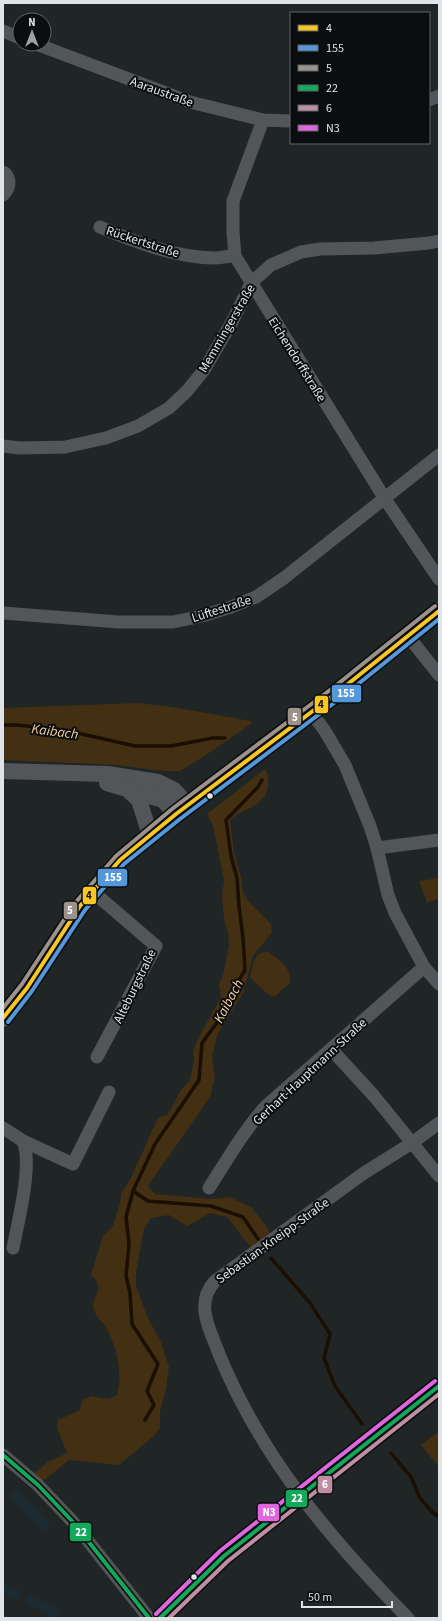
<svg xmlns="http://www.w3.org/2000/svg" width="442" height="1621" font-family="'Source Sans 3',sans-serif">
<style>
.built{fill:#1c2b31}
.green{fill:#432f12}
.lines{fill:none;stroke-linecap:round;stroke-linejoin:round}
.stream{stroke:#1b0f03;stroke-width:3.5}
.minor{stroke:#535658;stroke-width:13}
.tertiary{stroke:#535658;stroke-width:16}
.secondary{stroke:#565859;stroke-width:18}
.bus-1-casing{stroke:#0a0e10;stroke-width:7}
.bus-2-casing{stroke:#0a0e10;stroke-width:7}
.bus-3-casing{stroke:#0a0e10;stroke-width:7}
.bus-4-casing{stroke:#0a0e10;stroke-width:7}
.bus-5-casing{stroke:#0a0e10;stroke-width:7}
.bus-6-casing{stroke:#0a0e10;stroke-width:7}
.bus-1{stroke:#f9c623;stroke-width:4}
.bus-2{stroke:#5498db;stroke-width:4}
.bus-3{stroke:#9c928a;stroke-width:4}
.bus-4{stroke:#13a85a;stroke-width:4}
.bus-5{stroke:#bf8fa1;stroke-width:4}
.bus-6{stroke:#e066e0;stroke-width:4}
.bus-dot{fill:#dee4e7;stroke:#0a0e10;stroke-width:1.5}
.labels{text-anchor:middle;stroke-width:4;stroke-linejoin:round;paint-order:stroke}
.street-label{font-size:13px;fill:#dee4e7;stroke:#0a0e10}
.water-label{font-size:14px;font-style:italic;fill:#f8cf9f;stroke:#0a0e10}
.line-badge{stroke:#0a0e10;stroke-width:1.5}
.badge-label{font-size:11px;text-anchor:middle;font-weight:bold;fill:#fff}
.pale-badge-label{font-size:11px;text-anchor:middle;font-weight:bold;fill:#111}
</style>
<rect width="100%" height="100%" fill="#202526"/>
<g class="built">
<path d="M16,1490L51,1525L44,1532L9,1497Z"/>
<path d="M3,1584L22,1591L18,1600L3,1594Z"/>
<path d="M29,1594L61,1610L56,1618L24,1602Z"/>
</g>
<g class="green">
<path d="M138,703L172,707L251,721V724L206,755L180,771H161L118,765L3,760V708Z"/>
<path d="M265,769C268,773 268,776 268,781C269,808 245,805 230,820L234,853L241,877L243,893L249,902L271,924L272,933L253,956L243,993L217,1035L212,1058L215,1078L210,1097L148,1186L155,1194L212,1199L229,1197L251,1207L265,1224L272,1237L252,1249L227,1217L210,1213L187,1226L169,1215L151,1218L144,1229L136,1273V1286L147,1316L161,1342L169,1367L166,1388L160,1412V1428L155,1435L119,1465L69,1460L38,1485L29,1477L48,1462L67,1453L57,1428L58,1420L80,1410L82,1400L91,1396L108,1399L117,1395C123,1375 117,1348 107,1329C103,1321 93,1316 93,1305C93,1300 98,1293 99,1288L96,1280L91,1275L103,1236L113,1226L120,1203L121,1193L130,1180L158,1118L168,1114L181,1090L190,1080L194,1060L193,1051L198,1039L221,997L219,984L223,975L229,946L228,932L224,919L222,897L224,880L213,826L207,814Z"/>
<path d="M439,878V898L427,903L419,881Z"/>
<path d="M267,951C279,960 292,967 290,983L274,997L268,994L250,978L253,964L257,955Z"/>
<path d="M439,1431V1467L421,1445Z"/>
</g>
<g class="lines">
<g class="stream">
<path d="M3,725H17L64,730L135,746H171L213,738H225"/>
<path d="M133,1191L148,1201L211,1206L243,1217L258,1239"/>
<path d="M271,1258L310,1303L330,1334L324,1358L335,1386L362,1424"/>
<path d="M145,1420L154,1405L147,1391L158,1364L132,1324L130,1293L126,1276L129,1244L126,1217L133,1191L155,1144L199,1080L202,1043L219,1020L232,992L245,970L243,938L239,906L237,878L231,856L226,820L258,787L262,780"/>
<path d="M391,1453L411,1477L420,1498L432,1512L439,1517"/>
</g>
<g class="minor">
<path d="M3,31L20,38"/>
<path d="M36,44L190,102L263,120L291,121"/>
<path d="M429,100L439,96"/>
<path d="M263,120L233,201V232L235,256L385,499L439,579"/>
<path d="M3,172L5,173C11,180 10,188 3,195"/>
<path d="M100,227C135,242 174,257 213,258C220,258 228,256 235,256"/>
<path d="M3,446L20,448L65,447L106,438L138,426L169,408L187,391L204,370L232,322L251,283L271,265L301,252L320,249L374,248L429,243L439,241"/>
<path d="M3,613L119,622H173L202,616L231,607L256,597L284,578L439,455"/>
<path d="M408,636L439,675"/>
<path d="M311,712L325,731L345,765L370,826L377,848L388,895L395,913L424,967L439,984"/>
<path d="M377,848L439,840"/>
<path d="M92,891L156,946L97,1057"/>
<path d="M331,1049L374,1096L439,1176"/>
<path d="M3,1128L23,1141L73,1164L109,1092"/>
<path d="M209,1188C227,1160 243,1132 265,1107L424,967"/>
<path d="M13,1248C18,1222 33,1165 23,1141"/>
<path d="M3,1455L38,1485L73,1522L149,1618"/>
<path d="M160,1618L224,1556L439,1386"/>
<path d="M408,1618C331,1540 261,1457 219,1354C210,1329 194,1304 215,1281L364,1173L412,1143L439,1123"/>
</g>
<g class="tertiary">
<path d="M3,771L108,774L158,782L174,790L188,805"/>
<path d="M107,783L163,800L176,814"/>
<path d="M127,789L139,800L150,835"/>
</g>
<path class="secondary" d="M3,1018L27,988L80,906L120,860L176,814L338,692L439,611"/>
<g class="bus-1-casing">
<path id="bus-1" d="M3,1018L27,988L80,906L120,860L176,814L338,692L439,611"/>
</g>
<g class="bus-2-casing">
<path id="bus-2" d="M8,1022L32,991L85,910L124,864L180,819L342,697L439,619"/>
</g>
<g class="bus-3-casing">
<path id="bus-3" d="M3,1008L22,984L75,903L116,856L172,809L334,687L435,606"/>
</g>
<g class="bus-4-casing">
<g id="bus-4">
<path d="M3,1455L38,1485L73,1522L149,1618"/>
<path d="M160,1618L224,1556L439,1386"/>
</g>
</g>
<g class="bus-5-casing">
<path id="bus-5" d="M169,1618L228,1561L439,1394"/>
</g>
<g class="bus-6-casing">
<path id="bus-6" d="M156,1614L220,1551L435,1381"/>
</g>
<use href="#bus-1" class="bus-1"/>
<use href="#bus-2" class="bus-2"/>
<use href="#bus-3" class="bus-3"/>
<use href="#bus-4" class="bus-4"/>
<use href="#bus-5" class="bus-5"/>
<use href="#bus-6" class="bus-6"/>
</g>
<g class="bus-dot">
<circle cx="210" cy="796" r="3.5"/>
<circle cx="194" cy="1577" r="3.5"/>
</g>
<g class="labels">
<g class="street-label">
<text transform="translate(162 91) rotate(20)" y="5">Aaraustraße</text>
<text transform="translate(143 241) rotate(18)" y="5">Rückertstraße</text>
<text transform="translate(226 328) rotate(-60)" y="5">Memmingerstraße</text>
<text transform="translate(298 359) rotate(58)" y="5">Eichendorffstraße</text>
<text transform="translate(221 608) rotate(-18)" y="5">Lüftestraße</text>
<text transform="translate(134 986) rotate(-64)" y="5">Alteburgstraße</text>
<text transform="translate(309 1071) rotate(-43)" y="5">Gerhart-Hauptmann-Straße</text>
<text transform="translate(272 1240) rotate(-36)" y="5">Sebastian-Kneipp-Straße</text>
</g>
<g class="water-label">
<text transform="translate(55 731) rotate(7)" y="5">Kaibach</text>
<text transform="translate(228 1001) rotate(-62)" y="5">Kaibach</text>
</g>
</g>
<g class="line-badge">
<rect x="331" y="684" width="31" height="19" rx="4" fill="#5498db"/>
<rect x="314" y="695" width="15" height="19" rx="4" fill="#f9c623"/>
<rect x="287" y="707" width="15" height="19" rx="4" fill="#9c928a"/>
<rect x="97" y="868" width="31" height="19" rx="4" fill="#5498db"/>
<rect x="82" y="886" width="15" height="19" rx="4" fill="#f9c623"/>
<rect x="63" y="901" width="15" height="19" rx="4" fill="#9c928a"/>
<rect x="317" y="1475" width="16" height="19" rx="4" fill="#bf8fa1"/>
<rect x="285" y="1489" width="23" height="19" rx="4" fill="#13a85a"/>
<rect x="257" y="1503" width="23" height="19" rx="4" fill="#e066e0"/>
<rect x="69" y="1522" width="23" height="20" rx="4" fill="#13a85a"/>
</g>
<g class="badge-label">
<text x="346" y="697">155</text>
<text x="295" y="721">5</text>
<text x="113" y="881">155</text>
<text x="70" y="914">5</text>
<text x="325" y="1488">6</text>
<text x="297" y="1502">22</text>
<text x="269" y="1516">N3</text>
<text x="81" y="1536">22</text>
</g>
<g class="pale-badge-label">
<text x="321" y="708">4</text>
<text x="89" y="899">4</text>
</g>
<rect width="442" height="1621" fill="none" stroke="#dee4e7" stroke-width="8"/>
<rect x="290" y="12" width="140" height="132" fill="#0a0e10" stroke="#5f6466"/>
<rect x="298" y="25" width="20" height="6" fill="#f9c623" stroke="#5f6466"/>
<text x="326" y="32" font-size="12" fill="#dee4e7">4</text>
<rect x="298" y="45" width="20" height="6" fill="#5498db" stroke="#5f6466"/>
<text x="326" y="52" font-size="12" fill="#dee4e7">155</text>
<rect x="298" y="65" width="20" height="6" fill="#9c928a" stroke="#5f6466"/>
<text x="326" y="72" font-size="12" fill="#dee4e7">5</text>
<rect x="298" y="85" width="20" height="6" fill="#13a85a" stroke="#5f6466"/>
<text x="326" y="92" font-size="12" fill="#dee4e7">22</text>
<rect x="298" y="105" width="20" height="6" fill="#bf8fa1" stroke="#5f6466"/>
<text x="326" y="112" font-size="12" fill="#dee4e7">6</text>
<rect x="298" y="125" width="20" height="6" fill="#e066e0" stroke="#5f6466"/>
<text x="326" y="132" font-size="12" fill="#dee4e7">N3</text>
<g transform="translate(32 32)"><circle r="19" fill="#0a0e10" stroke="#5f6466"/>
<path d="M0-3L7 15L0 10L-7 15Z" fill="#9ca1a3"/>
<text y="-6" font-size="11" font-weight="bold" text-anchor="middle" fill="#dee4e7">N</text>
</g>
<path d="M302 1601v6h90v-6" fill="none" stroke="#dee4e7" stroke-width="2"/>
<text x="308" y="1601" font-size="12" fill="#dee4e7" stroke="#0a0e10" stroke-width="3" paint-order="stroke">50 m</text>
</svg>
